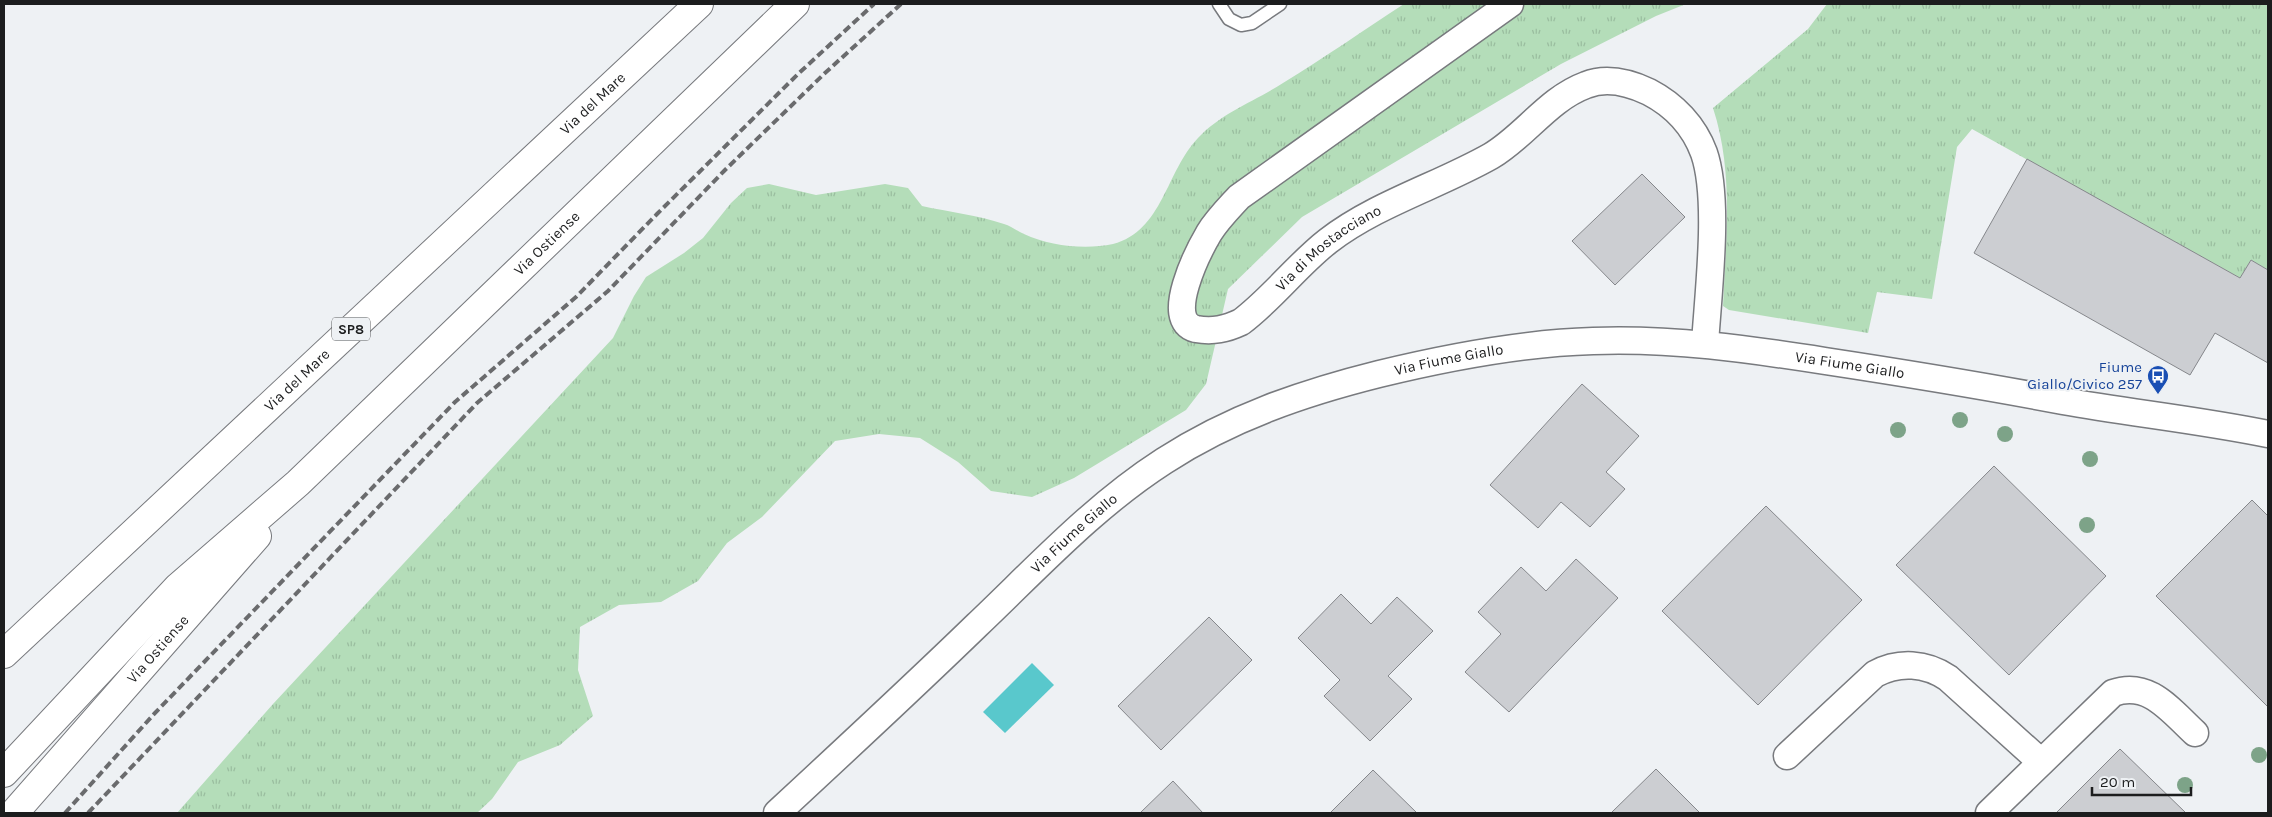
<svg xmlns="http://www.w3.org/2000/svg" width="2272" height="817" font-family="Karla,sans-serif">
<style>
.grass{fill:url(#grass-tufts)}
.water{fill:#59c8cc}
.building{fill:#ccced2;stroke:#85878b}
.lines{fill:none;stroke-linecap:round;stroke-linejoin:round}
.lane-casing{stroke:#787a7e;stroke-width:15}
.street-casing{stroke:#787a7e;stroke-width:29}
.secondary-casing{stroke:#787a7e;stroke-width:30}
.primary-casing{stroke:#787a7e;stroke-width:30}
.lane{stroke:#fff;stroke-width:12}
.street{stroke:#fff;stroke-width:26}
.secondary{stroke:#fff;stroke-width:28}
.primary{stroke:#fff;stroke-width:28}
.rail{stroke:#6a6b6d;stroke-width:4;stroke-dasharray:8 4;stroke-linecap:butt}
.tree{fill:#7da388}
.labels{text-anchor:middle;stroke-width:4;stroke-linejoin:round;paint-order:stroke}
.shield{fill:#eef1f4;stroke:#5b5d5e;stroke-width:1}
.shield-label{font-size:14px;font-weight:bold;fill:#1c1d1e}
.street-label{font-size:15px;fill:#1c1d1e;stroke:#eef1f4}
.transit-label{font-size:15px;fill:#164399;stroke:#eef1f4;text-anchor:end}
</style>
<defs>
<pattern id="grass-tufts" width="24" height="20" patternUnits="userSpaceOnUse" patternTransform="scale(1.25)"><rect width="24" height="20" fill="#b4ddb9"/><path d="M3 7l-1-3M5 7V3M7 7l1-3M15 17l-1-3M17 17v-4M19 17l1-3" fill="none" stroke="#9abd9f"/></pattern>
</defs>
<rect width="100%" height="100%" fill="#eef1f4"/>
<g class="grass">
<path d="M1404,4H1686L1656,16L1561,64L1302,217L1228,289L1206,384L1186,410L1074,478L1032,497L991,491L958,462L920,438L879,434L835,441L762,517L727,543L698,581L661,602L619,605L580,627L578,670L593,716L560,745L518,762L492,799L477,813H177L273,704L613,338L634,296L646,277L684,253L703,238L731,203L747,188L769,184L816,195L885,184L908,188L922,206C949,212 978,215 1004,224C1011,226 1017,231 1024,234C1050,246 1085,250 1113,244C1163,231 1166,171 1198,138C1221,113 1255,101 1283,83C1324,58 1364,30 1404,4Z"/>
<path d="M1827,4H2268V270L2251,260L2240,278L1972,129L1957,147L1932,299L1877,292L1868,333L1729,310L1723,306C1726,240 1734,172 1713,108L1808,29Z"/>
</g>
<path class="water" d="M1032,663L1054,685L1005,733L983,712Z"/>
<g class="building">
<path d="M2027,159L2240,278L2251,260L2268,270V363L2215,333L2190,375L1974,253Z"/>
<path d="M1642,174L1685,217L1615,285L1572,241Z"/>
<path d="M1582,384L1639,436L1606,472L1625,489L1590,527L1561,502L1538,528L1490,485Z"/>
<path d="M1994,466L2106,576L2009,675L1896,565Z"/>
<path d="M2252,500L2268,516V707L2156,596Z"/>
<path d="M1766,506L1862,600L1758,705L1662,611Z"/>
<path d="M1576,559L1618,598L1509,712L1465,672L1501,634L1478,612L1521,567L1546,591Z"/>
<path d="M1341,594L1371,624L1397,597L1433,631L1388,676L1412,699L1370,741L1324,696L1340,680L1298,638Z"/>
<path d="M1209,617L1252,660L1161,750L1118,706Z"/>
<path d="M2120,749L2186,813H2056Z"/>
<path d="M1656,769L1700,813H1611Z"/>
<path d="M1373,770L1417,813H1330Z"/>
<path d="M1173,781L1203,813H1140Z"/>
</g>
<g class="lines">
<g class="lane-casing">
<path id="lane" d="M1219,4L1229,19L1241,25L1252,23L1280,4"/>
</g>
<g class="street-casing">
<g id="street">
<path id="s1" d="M1510,4L1239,197C1228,209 1217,220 1209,233C1199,250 1162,321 1196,329C1213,332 1226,329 1241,322C1273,298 1297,265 1328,241C1376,204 1438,186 1491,156C1525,136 1548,99 1586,85C1606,77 1630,83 1649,92C1674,105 1694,126 1704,153C1720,199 1708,294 1705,344"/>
<path d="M1787,756L1875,674C1899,661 1926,663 1948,678L2041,762"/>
<path id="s2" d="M777,813C844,751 911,689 977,625C1037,568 1094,506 1164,461C1230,418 1303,393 1379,374C1449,357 1521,343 1593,341C1671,338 1748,349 1825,361C1904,373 1984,386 2063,401C2131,413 2200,420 2268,434"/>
<path d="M1989,813L2113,693C2149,680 2171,711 2195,733"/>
</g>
</g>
<g class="secondary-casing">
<g id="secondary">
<path id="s3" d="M4,773L178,587L298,483L795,4"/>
<path id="s4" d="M14,813L257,536"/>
</g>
</g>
<g class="primary-casing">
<g id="primary">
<path id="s5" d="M4,654L699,4"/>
</g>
</g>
<use href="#lane" class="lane"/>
<use href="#street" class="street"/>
<use href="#secondary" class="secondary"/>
<use href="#primary" class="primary"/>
<g class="rail">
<path d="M65,813L154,714L455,402L576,297L657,214L798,74L874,4"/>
<path d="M88,813L477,403L608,291L725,170L825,73L901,4"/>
</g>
</g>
<g class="tree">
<circle cx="1960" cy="420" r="8"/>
<circle cx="1898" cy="430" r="8"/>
<circle cx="2005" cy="434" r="8"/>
<circle cx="2090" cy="459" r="8"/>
<circle cx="2087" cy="525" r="8"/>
<circle cx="2259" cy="755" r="8"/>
<circle cx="2185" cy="785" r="8"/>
</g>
<defs>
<g id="bus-pin" transform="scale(1.125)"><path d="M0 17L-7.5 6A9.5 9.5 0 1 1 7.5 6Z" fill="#1a4fb4" stroke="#eef1f4"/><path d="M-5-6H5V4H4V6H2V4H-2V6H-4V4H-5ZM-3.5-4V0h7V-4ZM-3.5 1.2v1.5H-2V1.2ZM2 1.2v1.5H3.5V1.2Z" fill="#fff"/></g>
</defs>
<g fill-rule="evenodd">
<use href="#bus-pin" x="2158" y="376"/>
</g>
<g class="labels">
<rect class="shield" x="332" y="317.5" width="38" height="23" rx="4"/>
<g class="shield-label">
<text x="351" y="334">SP8</text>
</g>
<g class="street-label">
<text dy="5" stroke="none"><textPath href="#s5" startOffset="806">Via del Mare</textPath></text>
<text dy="5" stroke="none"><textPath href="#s3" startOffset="759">Via Ostiense</textPath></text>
<text dy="5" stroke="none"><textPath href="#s1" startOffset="649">Via di Mostacciano</textPath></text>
<text dy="5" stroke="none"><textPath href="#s2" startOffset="828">Via Fiume Giallo</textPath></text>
<text dy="5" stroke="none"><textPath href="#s2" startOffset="1232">Via Fiume Giallo</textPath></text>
<text dy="5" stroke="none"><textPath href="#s5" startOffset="401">Via del Mare</textPath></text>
<text dy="5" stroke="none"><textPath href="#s2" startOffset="408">Via Fiume Giallo</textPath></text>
<text dy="5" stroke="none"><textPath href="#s4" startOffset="218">Via Ostiense</textPath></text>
</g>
<g class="transit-label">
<text x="2142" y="372">Fiume<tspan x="2142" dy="17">Giallo/Civico 257</tspan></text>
</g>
</g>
<rect width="2272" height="817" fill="none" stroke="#1c1d1e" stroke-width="10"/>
<path d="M2092 787v8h99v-8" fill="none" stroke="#1c1d1e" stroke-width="2.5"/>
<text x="2100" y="787" font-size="15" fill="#1c1d1e" stroke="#eef1f4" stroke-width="4" paint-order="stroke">20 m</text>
</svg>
